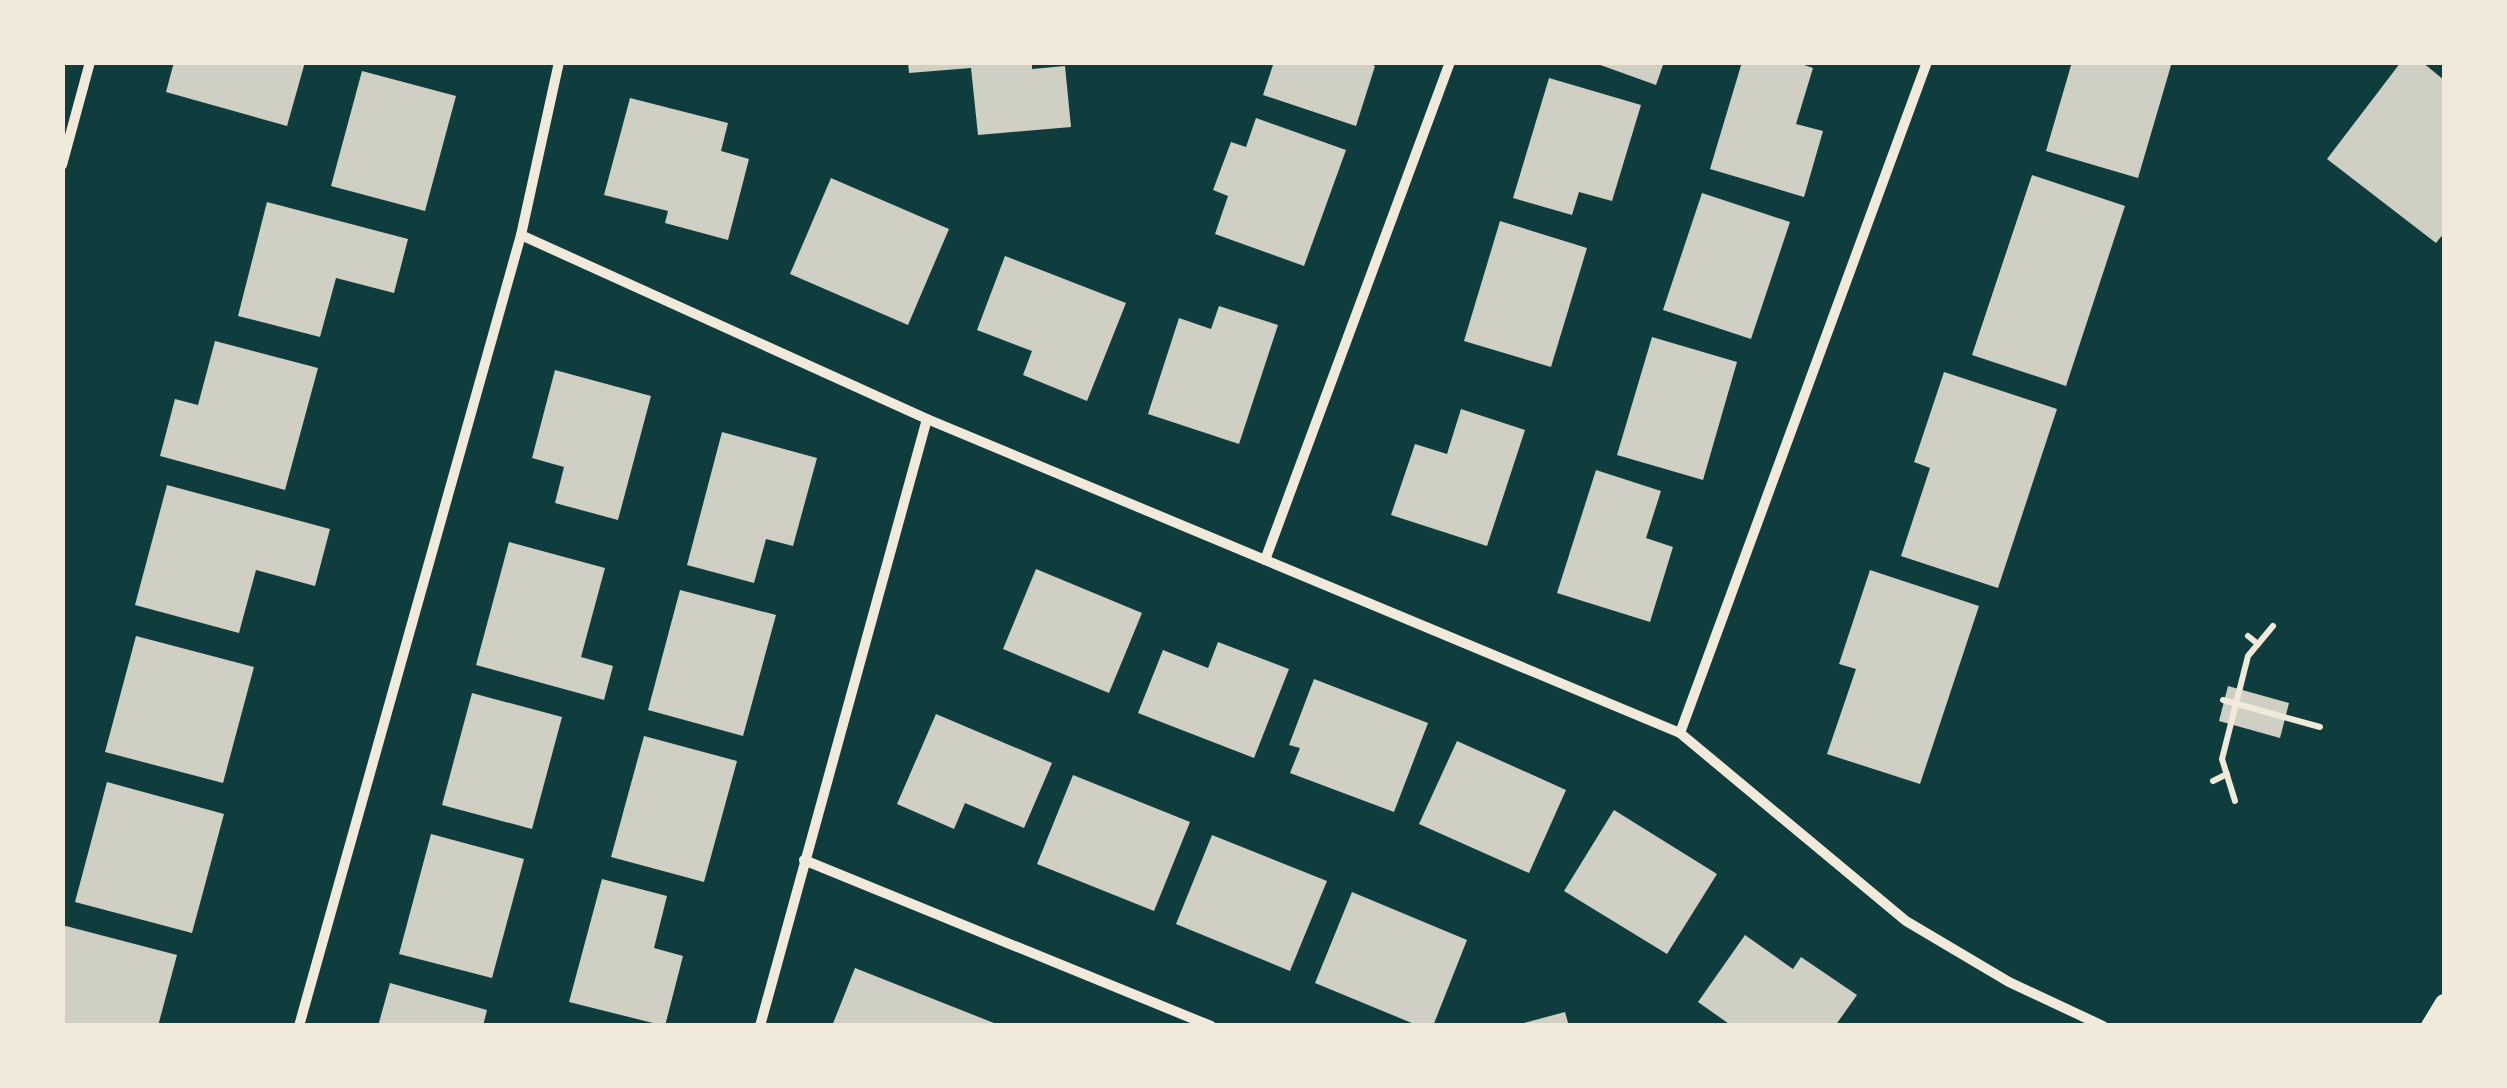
<svg xmlns="http://www.w3.org/2000/svg" width="2507" height="1088" font-family="Cabin,sans-serif">
<style>
.building{fill:#cfcfc3}
.lines{fill:none;stroke-linecap:round;stroke-linejoin:round}
.path{stroke:#f1e9da;stroke-width:6}
.minor{stroke:#f1e9da;stroke-width:10}
.tertiary{stroke:#f1e9da;stroke-width:18}
</style>
<rect width="100%" height="100%" fill="#0f3d3e"/>
<g class="building">
<path d="M174,62H305L287,126L166,92Z"/>
<path d="M908,62H1032V69L1065,66L1071,127L978,135L971,68L909,73Z"/>
<path d="M1274,62H1366L1375,66L1356,126L1263,95Z"/>
<path d="M1592,62H1664L1656,85Z"/>
<path d="M1742,62H1795L1813,68L1796,124L1823,131L1804,197L1710,169Z"/>
<path d="M2072,62H2172L2138,178L2046,151Z"/>
<path d="M2401,62H2422L2444,80V233L2436,243L2327,159Z"/>
<path d="M362,71L456,96L425,211L331,186Z"/>
<path d="M1549,78L1641,105L1612,201L1579,192L1572,215L1513,198Z"/>
<path d="M630,98L728,123L721,151L749,159L728,240L665,223L668,211L604,195Z"/>
<path d="M1256,118L1346,150L1304,266L1215,234L1228,196L1213,190L1231,142L1246,147Z"/>
<path d="M2032,175L2125,206L2066,386L1972,355Z"/>
<path d="M831,178L949,229L908,325L790,274Z"/>
<path d="M1702,193L1790,222L1751,339L1663,310Z"/>
<path d="M267,202L408,239L394,293L336,278L320,337L238,316Z"/>
<path d="M1500,221L1587,248L1551,367L1464,341Z"/>
<path d="M1005,256L1126,303L1087,401L1023,375L1032,351L977,330Z"/>
<path d="M1219,306L1278,325L1239,444L1148,414L1179,318L1211,329Z"/>
<path d="M1652,337L1737,362L1703,480L1617,455Z"/>
<path d="M215,341L318,368L285,490L160,456L175,399L198,405Z"/>
<path d="M555,370L651,396L618,520L555,503L564,467L532,458Z"/>
<path d="M1944,372L2057,409L1998,588L1901,556L1930,468L1914,462Z"/>
<path d="M1461,409L1525,430L1487,546L1391,515L1415,444L1447,454Z"/>
<path d="M722,432L817,458L793,546L766,539L754,583L687,565Z"/>
<path d="M1596,470L1661,491L1646,538L1673,547L1650,622L1557,593Z"/>
<path d="M167,485L330,529L315,586L256,570L239,633L135,605Z"/>
<path d="M509,542L605,568L581,657L613,666L604,700L476,665Z"/>
<path d="M1036,569L1142,613L1109,693L1003,649Z"/>
<path d="M1870,570L1979,606L1920,784L1827,754L1856,669L1839,664Z"/>
<path d="M680,590L776,615L743,736L648,710Z"/>
<path d="M136,636L254,667L223,783L105,752Z"/>
<path d="M1218,642L1289,669L1254,758L1138,713L1163,650L1208,668Z"/>
<path d="M1314,679L1428,723L1394,812L1290,773L1300,748L1289,745Z"/>
<path d="M2228,686L2289,703L2280,738L2219,721Z"/>
<path d="M472,693L562,717L532,829L442,805Z"/>
<path d="M936,714L1052,763L1024,828L965,803L954,829L897,804Z"/>
<path d="M644,736L737,761L704,882L611,857Z"/>
<path d="M1457,741L1566,790L1529,873L1419,824Z"/>
<path d="M1073,775L1190,822L1154,911L1037,864Z"/>
<path d="M107,782L224,814L192,933L75,902Z"/>
<path d="M1614,810L1717,874L1667,954L1564,891Z"/>
<path d="M431,834L524,859L492,978L399,954Z"/>
<path d="M1212,835L1327,881L1290,971L1176,924Z"/>
<path d="M602,879L667,896L654,948L683,956L665,1026L569,1002Z"/>
<path d="M1352,892L1467,940L1433,1026H1419L1315,983Z"/>
<path d="M62,925L177,955L158,1026H62Z"/>
<path d="M1745,935L1793,969L1801,957L1857,995L1835,1026H1732L1698,1002Z"/>
<path d="M855,968L999,1025V1026H832Z"/>
<path d="M390,983L487,1010L483,1026H378Z"/>
<path d="M1565,1012L1569,1026H1521L1520,1024Z"/>
</g>
<g class="lines">
<g class="path">
<path d="M2248,636L2258,644"/>
<path d="M2223,700L2320,727"/>
<path d="M2213,781L2227,774"/>
<path d="M2235,801L2222,759L2248,656L2273,626"/>
</g>
<g class="minor">
<path d="M62,165L90,62"/>
<path d="M521,235L927,419L1680,733L1906,921L2009,982L2103,1026"/>
<path d="M1265,560L1450,62"/>
<path d="M1680,733L1927,62"/>
<path d="M804,860L1211,1026"/>
<path d="M299,1026L521,235L559,62"/>
<path d="M760,1026L927,419"/>
</g>
<path class="tertiary" d="M2430,1026L2444,1003"/>
</g>
<rect width="2507" height="1088" fill="none" stroke="#f1e9da" stroke-width="130"/>
</svg>
